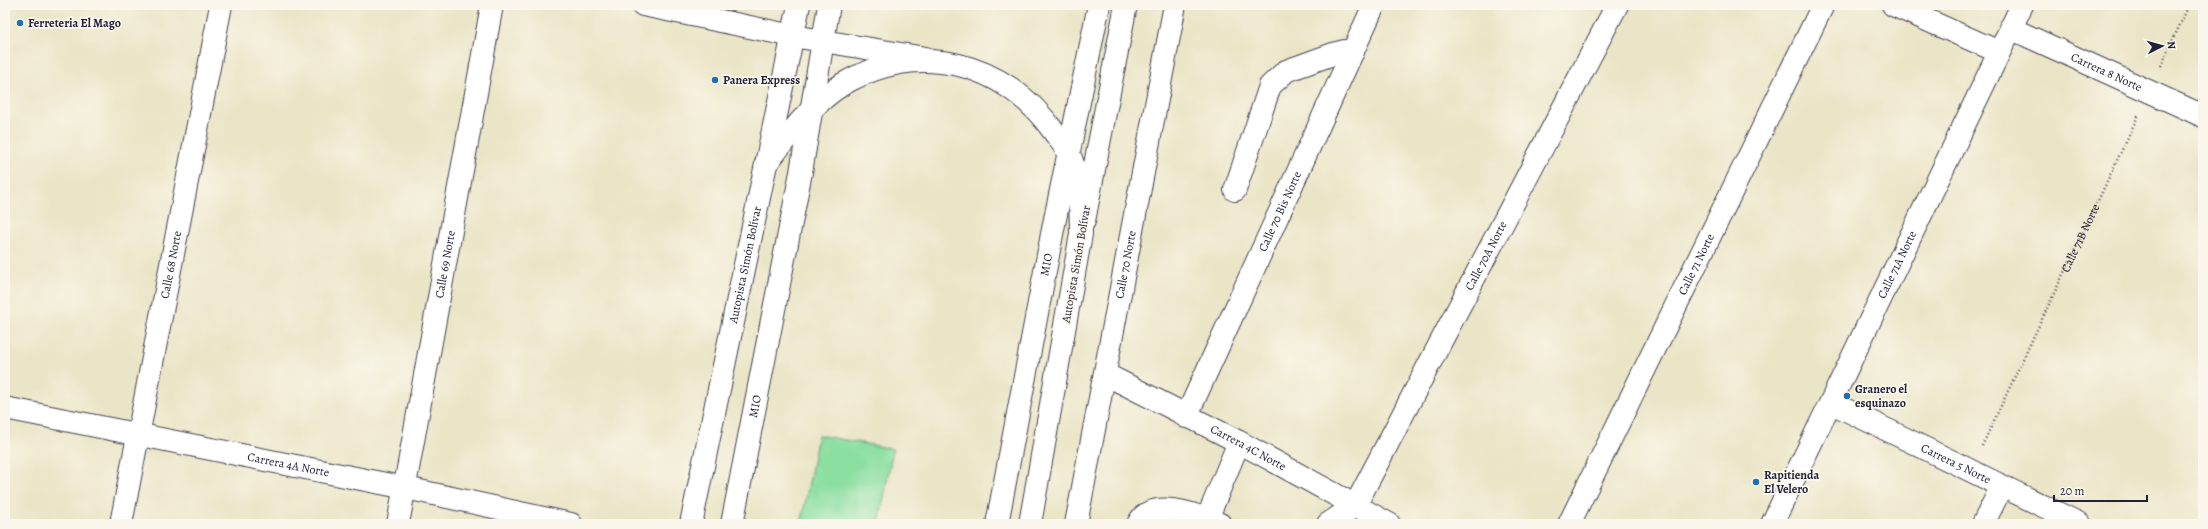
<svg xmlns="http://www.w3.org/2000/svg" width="2208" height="529" font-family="Alegreya,serif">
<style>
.grass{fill:#8bdfa1;stroke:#56806e}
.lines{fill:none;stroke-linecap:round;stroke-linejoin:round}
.minor-casing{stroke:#403f50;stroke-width:24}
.major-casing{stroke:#403f50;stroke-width:24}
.highway-casing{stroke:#403f50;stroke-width:24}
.path{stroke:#403f50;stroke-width:2.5;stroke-dasharray:1 3;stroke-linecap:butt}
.minor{stroke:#fff;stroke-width:22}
.major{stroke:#fff;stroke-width:22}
.highway{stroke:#fff;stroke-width:22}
.poi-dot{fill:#1f6fb2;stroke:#fbf7ec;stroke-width:1.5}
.labels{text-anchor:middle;stroke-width:3.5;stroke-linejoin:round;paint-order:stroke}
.poi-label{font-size:12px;font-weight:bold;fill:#22223b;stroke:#fbf7ec;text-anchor:start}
.street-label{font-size:12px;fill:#22223b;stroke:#fbf7ec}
</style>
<rect width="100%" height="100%" fill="#fbf7ec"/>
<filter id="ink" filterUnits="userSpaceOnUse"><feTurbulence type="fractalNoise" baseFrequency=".025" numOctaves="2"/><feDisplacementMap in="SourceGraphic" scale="8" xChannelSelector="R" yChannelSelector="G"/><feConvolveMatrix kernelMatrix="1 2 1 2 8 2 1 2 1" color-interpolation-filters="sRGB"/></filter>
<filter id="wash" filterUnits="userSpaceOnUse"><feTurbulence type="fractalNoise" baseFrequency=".012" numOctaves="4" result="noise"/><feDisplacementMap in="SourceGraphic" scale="16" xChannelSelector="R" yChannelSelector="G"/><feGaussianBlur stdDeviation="0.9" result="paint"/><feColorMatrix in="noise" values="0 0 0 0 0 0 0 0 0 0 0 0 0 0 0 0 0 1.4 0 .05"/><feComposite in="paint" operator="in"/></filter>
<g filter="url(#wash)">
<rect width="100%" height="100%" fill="#eae5c6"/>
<path class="grass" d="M818,435L893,449L879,524H801Z"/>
</g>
<g filter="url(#ink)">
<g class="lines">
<g class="minor-casing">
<g id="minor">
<path d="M643,5L793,36"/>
<path d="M1893,5L1999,52"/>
<path id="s2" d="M2010,28L2203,116"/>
<path d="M1235,190L1270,86L1286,71L1333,54L1345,51L1353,52"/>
<path id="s3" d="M1105,374L1239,442L1389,524"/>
<path id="s4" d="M1832,403L2080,524"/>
<path id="s5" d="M5,408L406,488L571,524"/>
<path id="s6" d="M1186,417L1374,5"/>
<path d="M1207,519L1239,442"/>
<path id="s7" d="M121,524L221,5"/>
<path id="s8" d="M398,524L492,5"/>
<path id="s9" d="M732,524L801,172L829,5"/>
<path id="s10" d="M997,524L1053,229L1099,5"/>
<path id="s11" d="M1076,524L1175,5"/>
<path d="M1138,524C1152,496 1199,516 1220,524"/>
<path id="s12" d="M1328,524L1355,506L1617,5"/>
<path id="s13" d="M1569,524L1823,5"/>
<path id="s14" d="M1772,524L2022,5"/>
<path d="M1983,524L2002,486"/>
</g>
</g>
<g class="major-casing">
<g id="major">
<path d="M793,36L925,58"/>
<path d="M766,164L799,5"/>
<path d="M1084,221L1126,5"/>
</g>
</g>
<g class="highway-casing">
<g id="highway">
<path id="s15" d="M691,524L766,164C789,135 811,104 843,84C919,40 1004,61 1054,132C1059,139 1065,146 1069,154C1079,174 1081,212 1081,234L1030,524"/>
</g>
</g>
<g class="path">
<path d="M2161,66L2189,5"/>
<path id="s1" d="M1982,446L2138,116"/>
</g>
<use href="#minor" class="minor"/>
<use href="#major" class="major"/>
<use href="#highway" class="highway"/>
</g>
</g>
<g class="poi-dot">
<circle cx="20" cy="23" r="4"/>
<circle cx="715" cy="80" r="4"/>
<circle cx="1847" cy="396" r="4"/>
<circle cx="1756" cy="482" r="4"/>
</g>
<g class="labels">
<g class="poi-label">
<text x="28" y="27">Ferreteria El Mago</text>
<text x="723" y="84">Panera Express</text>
<text x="1855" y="393">Granero el<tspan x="1855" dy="14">esquinazo</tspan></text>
<text x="1764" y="479">Rapitienda<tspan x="1764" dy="14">El Velero</tspan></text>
</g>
<g class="street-label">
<text dy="4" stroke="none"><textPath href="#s2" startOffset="106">Carrera 8 Norte</textPath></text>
<text dy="4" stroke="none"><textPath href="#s6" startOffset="226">Calle 70 Bis Norte</textPath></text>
<text dy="4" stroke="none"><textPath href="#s1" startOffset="230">Calle 71B Norte</textPath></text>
<text dy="4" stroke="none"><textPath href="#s12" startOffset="315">Calle 70A Norte</textPath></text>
<text dy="4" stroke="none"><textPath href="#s7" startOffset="264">Calle 68 Norte</textPath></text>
<text dy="4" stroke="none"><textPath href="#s15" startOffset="265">Autopista Simón Bolívar</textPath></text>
<text dy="4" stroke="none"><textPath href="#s10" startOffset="264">MIO</textPath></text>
<text transform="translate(1076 264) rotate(-80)" y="4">Autopista Simón Bolívar</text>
<text dy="4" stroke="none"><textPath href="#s13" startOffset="289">Calle 71 Norte</textPath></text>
<text dy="4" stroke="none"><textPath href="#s8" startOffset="264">Calle 69 Norte</textPath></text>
<text dy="4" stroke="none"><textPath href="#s11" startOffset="264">Calle 70 Norte</textPath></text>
<text dy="4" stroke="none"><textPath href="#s14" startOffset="288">Calle 71A Norte</textPath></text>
<text dy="4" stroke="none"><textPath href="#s9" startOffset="120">MIO</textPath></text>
<text dy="4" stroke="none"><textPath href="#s3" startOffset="161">Carrera 4C Norte</textPath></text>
<text dy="4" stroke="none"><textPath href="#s4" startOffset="138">Carrera 5 Norte</textPath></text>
<text dy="4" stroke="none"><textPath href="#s5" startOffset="289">Carrera 4A Norte</textPath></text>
</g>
</g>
<rect width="2208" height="529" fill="none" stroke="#fbf7ec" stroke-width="20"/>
<g transform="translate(2162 46) rotate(84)" stroke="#fbf7ec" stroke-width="3" paint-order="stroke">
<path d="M0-3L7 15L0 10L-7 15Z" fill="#22223b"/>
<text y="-6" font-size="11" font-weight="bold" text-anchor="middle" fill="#22223b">N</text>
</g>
<path d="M2054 495v6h93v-6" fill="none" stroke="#22223b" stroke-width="2"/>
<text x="2060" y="495" font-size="12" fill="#22223b" stroke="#fbf7ec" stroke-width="3" paint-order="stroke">20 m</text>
</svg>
